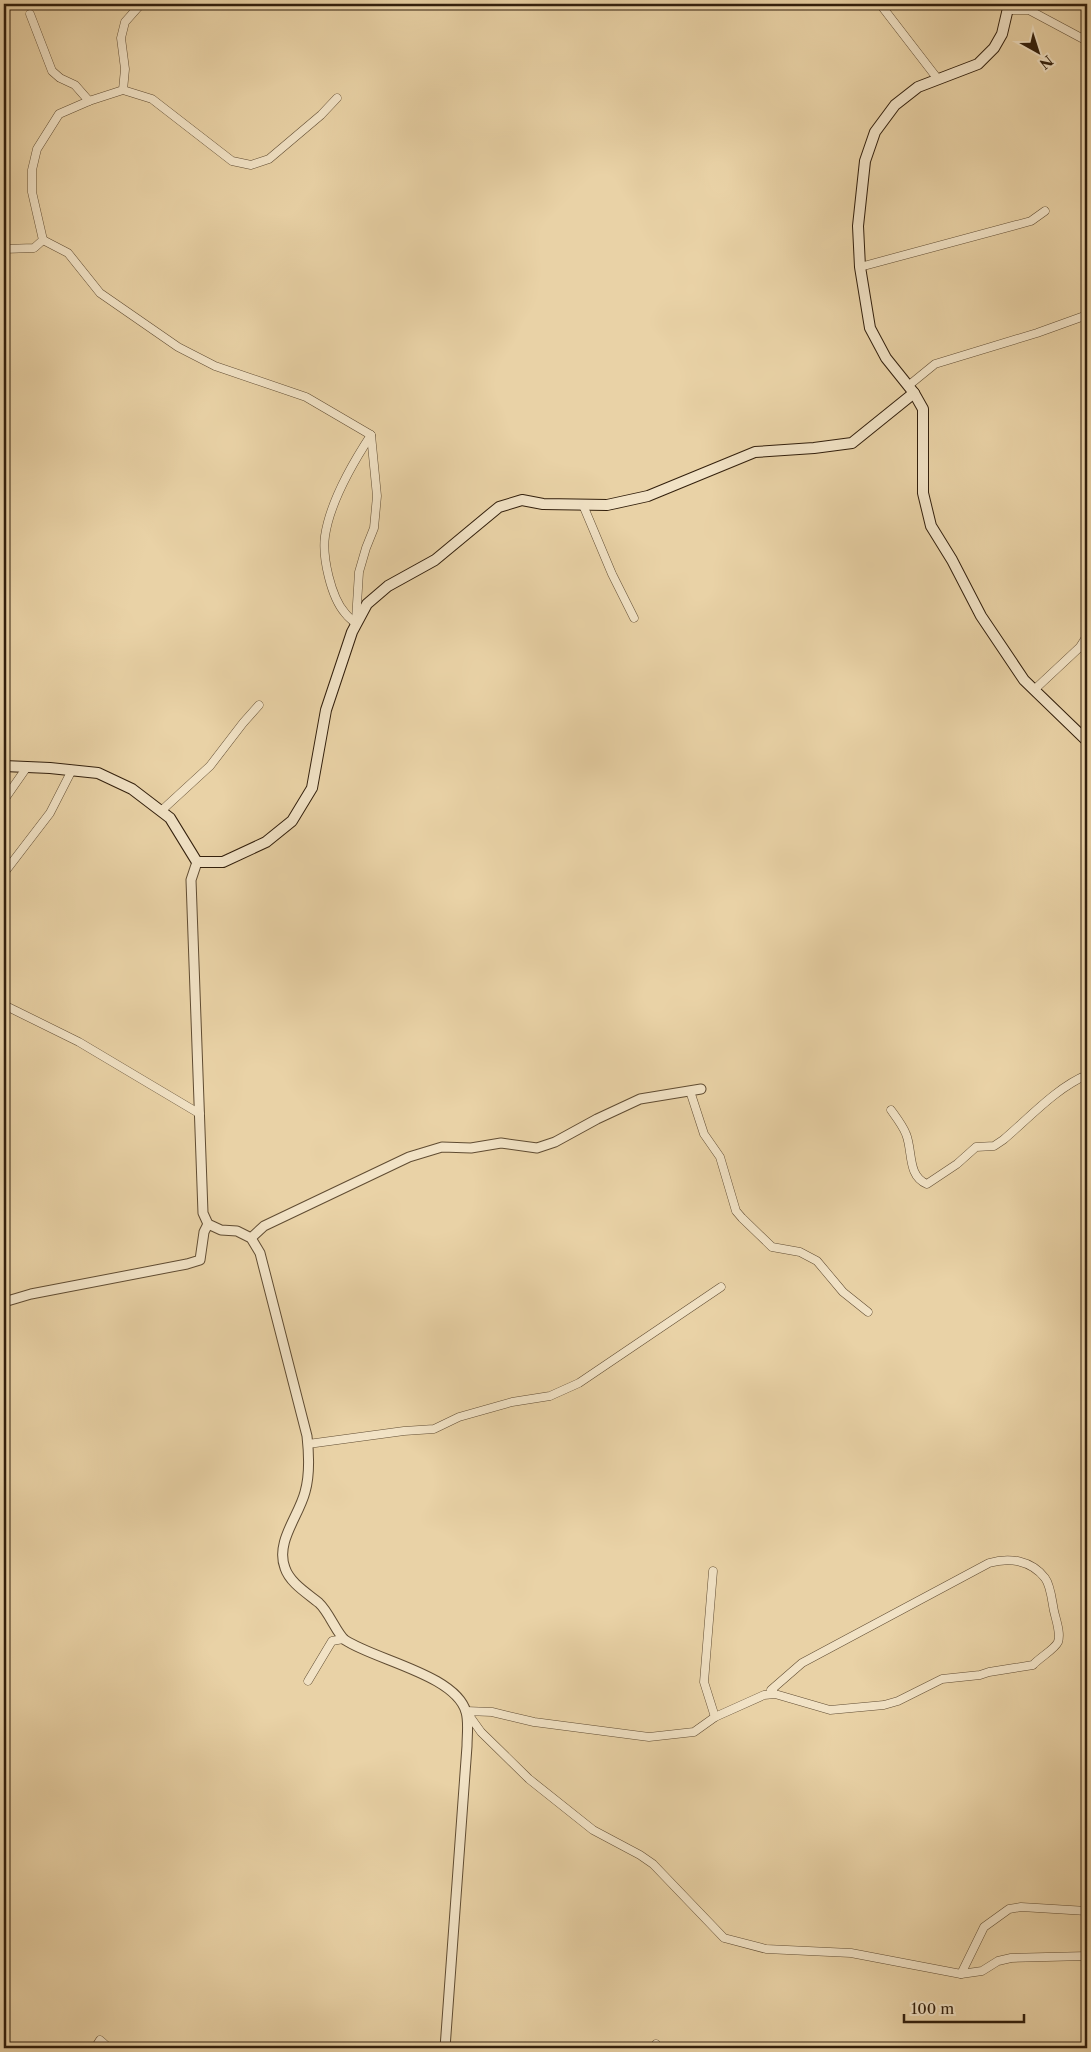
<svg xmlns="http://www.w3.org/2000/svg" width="1091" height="2052" font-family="'Libre Caslon Text',serif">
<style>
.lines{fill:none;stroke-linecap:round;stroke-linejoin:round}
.minor-casing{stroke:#604c32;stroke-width:9}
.tertiary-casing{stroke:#604c32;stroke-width:11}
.secondary-casing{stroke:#321f0c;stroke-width:12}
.minor{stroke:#f1e2c5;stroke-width:8}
.tertiary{stroke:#f1e2c5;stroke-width:9}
.secondary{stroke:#f1e2c5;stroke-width:10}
</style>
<rect width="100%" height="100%" fill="#e9d2a6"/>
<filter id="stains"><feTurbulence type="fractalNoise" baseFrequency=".004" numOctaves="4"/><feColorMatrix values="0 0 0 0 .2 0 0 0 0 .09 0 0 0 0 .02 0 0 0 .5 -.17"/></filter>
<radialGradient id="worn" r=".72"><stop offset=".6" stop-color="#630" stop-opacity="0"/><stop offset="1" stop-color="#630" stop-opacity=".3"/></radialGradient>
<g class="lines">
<g class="minor-casing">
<g id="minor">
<path d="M880,4L937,78"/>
<path d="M1008,10H1029L1087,41"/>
<path d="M30,14L52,71L60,78L75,85L89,101"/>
<path d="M123,90L125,69L121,38L125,22L141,4"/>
<path d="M43,240L68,253L100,293L178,347L215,366L306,397L371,435L377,496L374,528L366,548L359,572L356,620"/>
<path d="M4,249L34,248L43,240L32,192V170L37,149L59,114L89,101L123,90L152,99L232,161L251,165L269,159L321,115L337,98"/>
<path d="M860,267L1031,221L1045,211"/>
<path d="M908,386L935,364L1037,333L1087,315"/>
<path d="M583,505L612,574L634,618"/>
<path d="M356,624C352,620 348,617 345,613C331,597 322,557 325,536C330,502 352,464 371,435"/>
<path d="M1034,690L1080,647L1087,636"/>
<path d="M4,800L27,767"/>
<path d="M161,811L210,766L243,723L259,705"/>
<path d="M4,873L50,813L72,770"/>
<path d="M4,1005L79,1042L200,1114"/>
<path d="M690,1091L704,1134L720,1157L736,1211L742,1218L772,1247L800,1252L817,1261L843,1292L868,1312"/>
<path d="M891,1110C896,1117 903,1126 906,1134C913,1151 907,1176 927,1184L957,1164L976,1147L994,1146L1003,1140C1028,1119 1057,1087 1087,1075"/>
<path d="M308,1444L404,1431L434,1429L459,1417L512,1402L550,1396L579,1383L721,1287"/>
<path d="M713,1571L704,1682L715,1717"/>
<path d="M308,1681L332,1641L343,1639"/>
<path d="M775,1694L771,1690L802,1663L989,1563C1009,1557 1031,1560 1045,1578C1051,1586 1052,1602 1054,1611C1056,1620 1061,1633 1058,1642C1055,1649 1039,1658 1033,1665L989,1672L980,1675L942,1679L898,1701L884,1705L830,1710L775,1694L764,1695L715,1717L694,1732L649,1737L534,1722L492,1712L466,1711L481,1732L529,1779L593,1830L640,1855L653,1864L724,1938L766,1949L851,1953L961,1974L982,1971L998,1961L1011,1958L1087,1956"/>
<path d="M961,1974L984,1927L1009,1909L1021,1907L1087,1911"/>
<path d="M95,2048L100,2040L109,2048"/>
<path d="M653,2048L656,2044"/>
</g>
</g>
<g class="tertiary-casing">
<g id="tertiary">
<path d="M197,862L191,880L203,1213L208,1224L221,1230L237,1231L251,1238L260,1253L307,1436C309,1454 310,1475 305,1492C299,1516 275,1542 285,1568C290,1583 307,1593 319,1603C329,1612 337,1634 345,1640C375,1660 456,1675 466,1712C469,1722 467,1735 467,1746L445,2048"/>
<path d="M251,1238L264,1226L409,1157L442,1147L471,1148L501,1143L537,1148L555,1142L597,1119L640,1099L701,1089"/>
<path d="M4,1302L31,1294L187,1264L200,1260L204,1232L208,1224"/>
</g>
</g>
<g class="secondary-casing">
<g id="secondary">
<path d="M1009,4L1002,34L994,48L978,64L918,87L895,105L875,132L865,161L858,226L860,267L870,328L886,358L914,393L923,409V493L931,526L952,560L981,616L1024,680L1087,741"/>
<path d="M4,766L50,768L98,773L132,789L170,818L197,862H223L266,842L292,821L312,788L326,710L352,632L367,604L388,586L435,560L499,507L522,500L543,504L607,505L648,496L755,452L814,448L852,443L914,393"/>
</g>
</g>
<use href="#minor" class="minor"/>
<use href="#tertiary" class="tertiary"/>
<use href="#secondary" class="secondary"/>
</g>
<rect width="1091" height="2052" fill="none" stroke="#e9d2a6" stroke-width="20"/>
<rect x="5" y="5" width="1081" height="2042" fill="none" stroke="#321f0c" stroke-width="2.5"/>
<rect x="10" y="10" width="1071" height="2032" fill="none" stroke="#321f0c"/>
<g transform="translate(1038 52) rotate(141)" stroke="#f1e2c5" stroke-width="4" paint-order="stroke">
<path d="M0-4L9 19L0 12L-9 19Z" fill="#321f0c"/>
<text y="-8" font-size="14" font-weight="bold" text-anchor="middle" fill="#321f0c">N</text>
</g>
<path d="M904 2014v8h120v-8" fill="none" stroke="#321f0c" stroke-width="2.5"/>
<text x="911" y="2014" font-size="15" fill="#321f0c" stroke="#f1e2c5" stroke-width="4" paint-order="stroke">100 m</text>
<rect width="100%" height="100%" filter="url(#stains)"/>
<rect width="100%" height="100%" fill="url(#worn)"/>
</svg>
